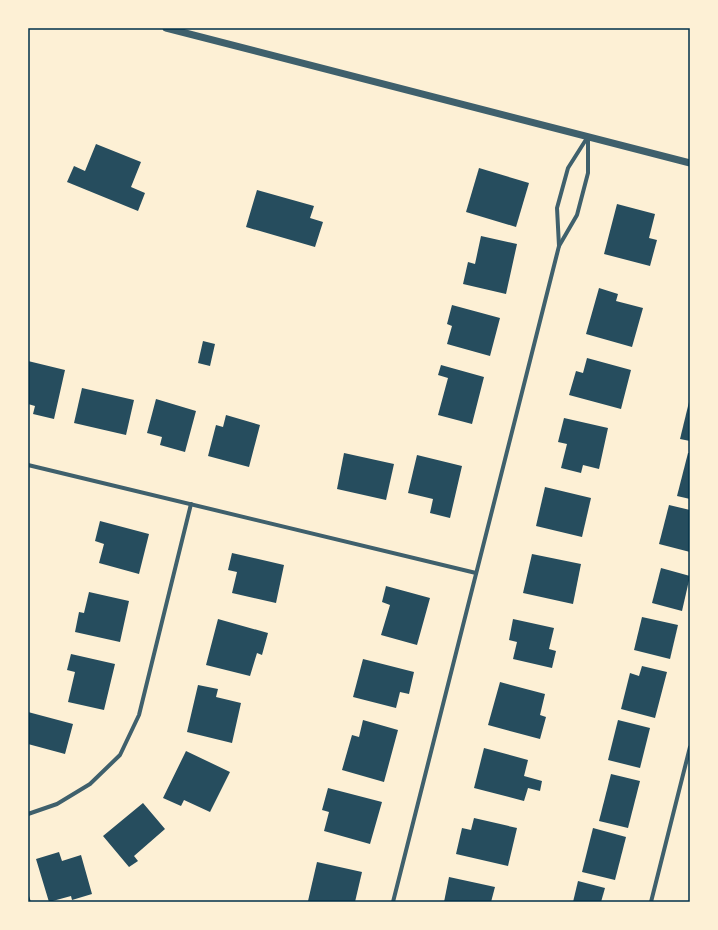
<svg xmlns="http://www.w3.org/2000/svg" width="718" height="930" font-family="Manrope,sans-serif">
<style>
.building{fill:#264d5e}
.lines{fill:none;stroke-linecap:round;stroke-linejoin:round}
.minor{stroke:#3f606c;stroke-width:4}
.tertiary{stroke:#3f606c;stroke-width:7}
.neatline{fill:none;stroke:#003049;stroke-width:1.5}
</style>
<rect width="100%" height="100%" fill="#fdf0d5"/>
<g class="building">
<path d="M96,144L141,162L131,187L145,193L138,211L67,182L74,166L85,171Z"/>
<path d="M479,168L529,183L516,227L466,212Z"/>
<path d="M257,190L314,206L310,218L323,222L315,247L246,227Z"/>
<path d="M617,204L655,214L649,238L657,240L650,266L604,254Z"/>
<path d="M481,236L517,244L506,294L463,284L468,262L475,264Z"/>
<path d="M599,288L618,294L616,301L643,308L632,347L586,334Z"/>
<path d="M452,305L500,318L490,356L447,344L452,326L447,324Z"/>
<path d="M203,341L215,344L210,366L198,363Z"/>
<path d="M587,358L631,370L621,409L569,395L576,371L583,373Z"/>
<path d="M28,361L65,370L54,419L33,414L35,406L28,404Z"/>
<path d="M441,365L484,377L472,424L438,415L448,378L438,375Z"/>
<path d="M82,388L134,400L126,435L74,423Z"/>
<path d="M156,399L196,411L185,452L160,445L162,437L147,433Z"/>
<path d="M689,402H690V441L680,439Z"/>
<path d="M226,415L260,425L249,467L208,456L216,425L223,427Z"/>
<path d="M564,418L608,428L599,469L583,465L581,473L561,468L567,444L558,442Z"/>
<path d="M344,453L394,464L386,500L337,489Z"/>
<path d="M688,453H690V499L677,496Z"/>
<path d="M417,455L462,466L450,518L430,513L433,499L408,493Z"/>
<path d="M545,487L591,498L582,537L536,526Z"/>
<path d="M669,505L690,510V552L659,544Z"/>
<path d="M100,521L149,534L139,574L99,563L104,544L95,541Z"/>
<path d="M232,553L284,565L276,603L232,593L237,572L228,570Z"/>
<path d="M532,554L581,564L573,604L523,593Z"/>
<path d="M661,568L690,576L682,611L652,603Z"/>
<path d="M386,586L430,598L417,645L381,635L390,605L382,602Z"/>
<path d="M89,592L129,601L120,642L75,632L79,612L84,613Z"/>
<path d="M642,617L678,625L670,659L634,650Z"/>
<path d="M218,619L268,633L262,655L257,653L250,676L206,665Z"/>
<path d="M513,619L554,628L549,649L556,651L552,668L513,659L517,642L509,640Z"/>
<path d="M71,654L115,664L104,710L68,702L75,672L67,670Z"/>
<path d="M363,659L414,672L409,694L400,692L396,708L353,697Z"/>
<path d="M642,666L667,672L655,718L621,709L630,673L639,676Z"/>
<path d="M500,682L545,694L540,715L546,717L540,739L488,725Z"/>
<path d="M198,685L218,689L216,697L241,703L232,743L187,732Z"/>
<path d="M28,712L73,724L65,754L28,744Z"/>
<path d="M363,720L398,730L384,782L342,770L352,735L359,737Z"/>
<path d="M618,720L650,728L640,768L608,760Z"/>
<path d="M484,748L528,760L524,776L542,781L540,791L528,788L524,801L474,788Z"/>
<path d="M186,751L230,772L210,812L184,800L181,806L163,798Z"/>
<path d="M611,774L640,781L628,828L599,821Z"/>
<path d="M328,788L382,802L370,844L324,831L329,812L322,810Z"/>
<path d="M143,803L165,829L134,856L138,861L129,867L103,836Z"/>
<path d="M474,818L517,828L508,866L456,854L462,828L471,830Z"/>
<path d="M593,828L626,837L615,880L582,872Z"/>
<path d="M59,852L62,861L81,855L92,894L72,900L71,896L49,902L36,859Z"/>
<path d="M317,862L362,872L355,902H314L308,901Z"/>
<path d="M449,877L495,887L491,902H444Z"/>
<path d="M578,881L605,888L601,902H573Z"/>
<path d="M28,893L31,902H28Z"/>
</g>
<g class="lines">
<g class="minor">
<path d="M559,246L557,208L568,168L587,138"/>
<path d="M28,465L476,573"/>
<path d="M28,814L57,804L90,784L120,755L139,715L191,504"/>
<path d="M393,902L559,246L577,215L588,173V137"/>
<path d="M651,902L690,747"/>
</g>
<path class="tertiary" d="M166,28L690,163"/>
</g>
<rect width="718" height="930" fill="none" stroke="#fdf0d5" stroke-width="58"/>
<rect x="29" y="29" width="660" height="872" class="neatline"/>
</svg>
